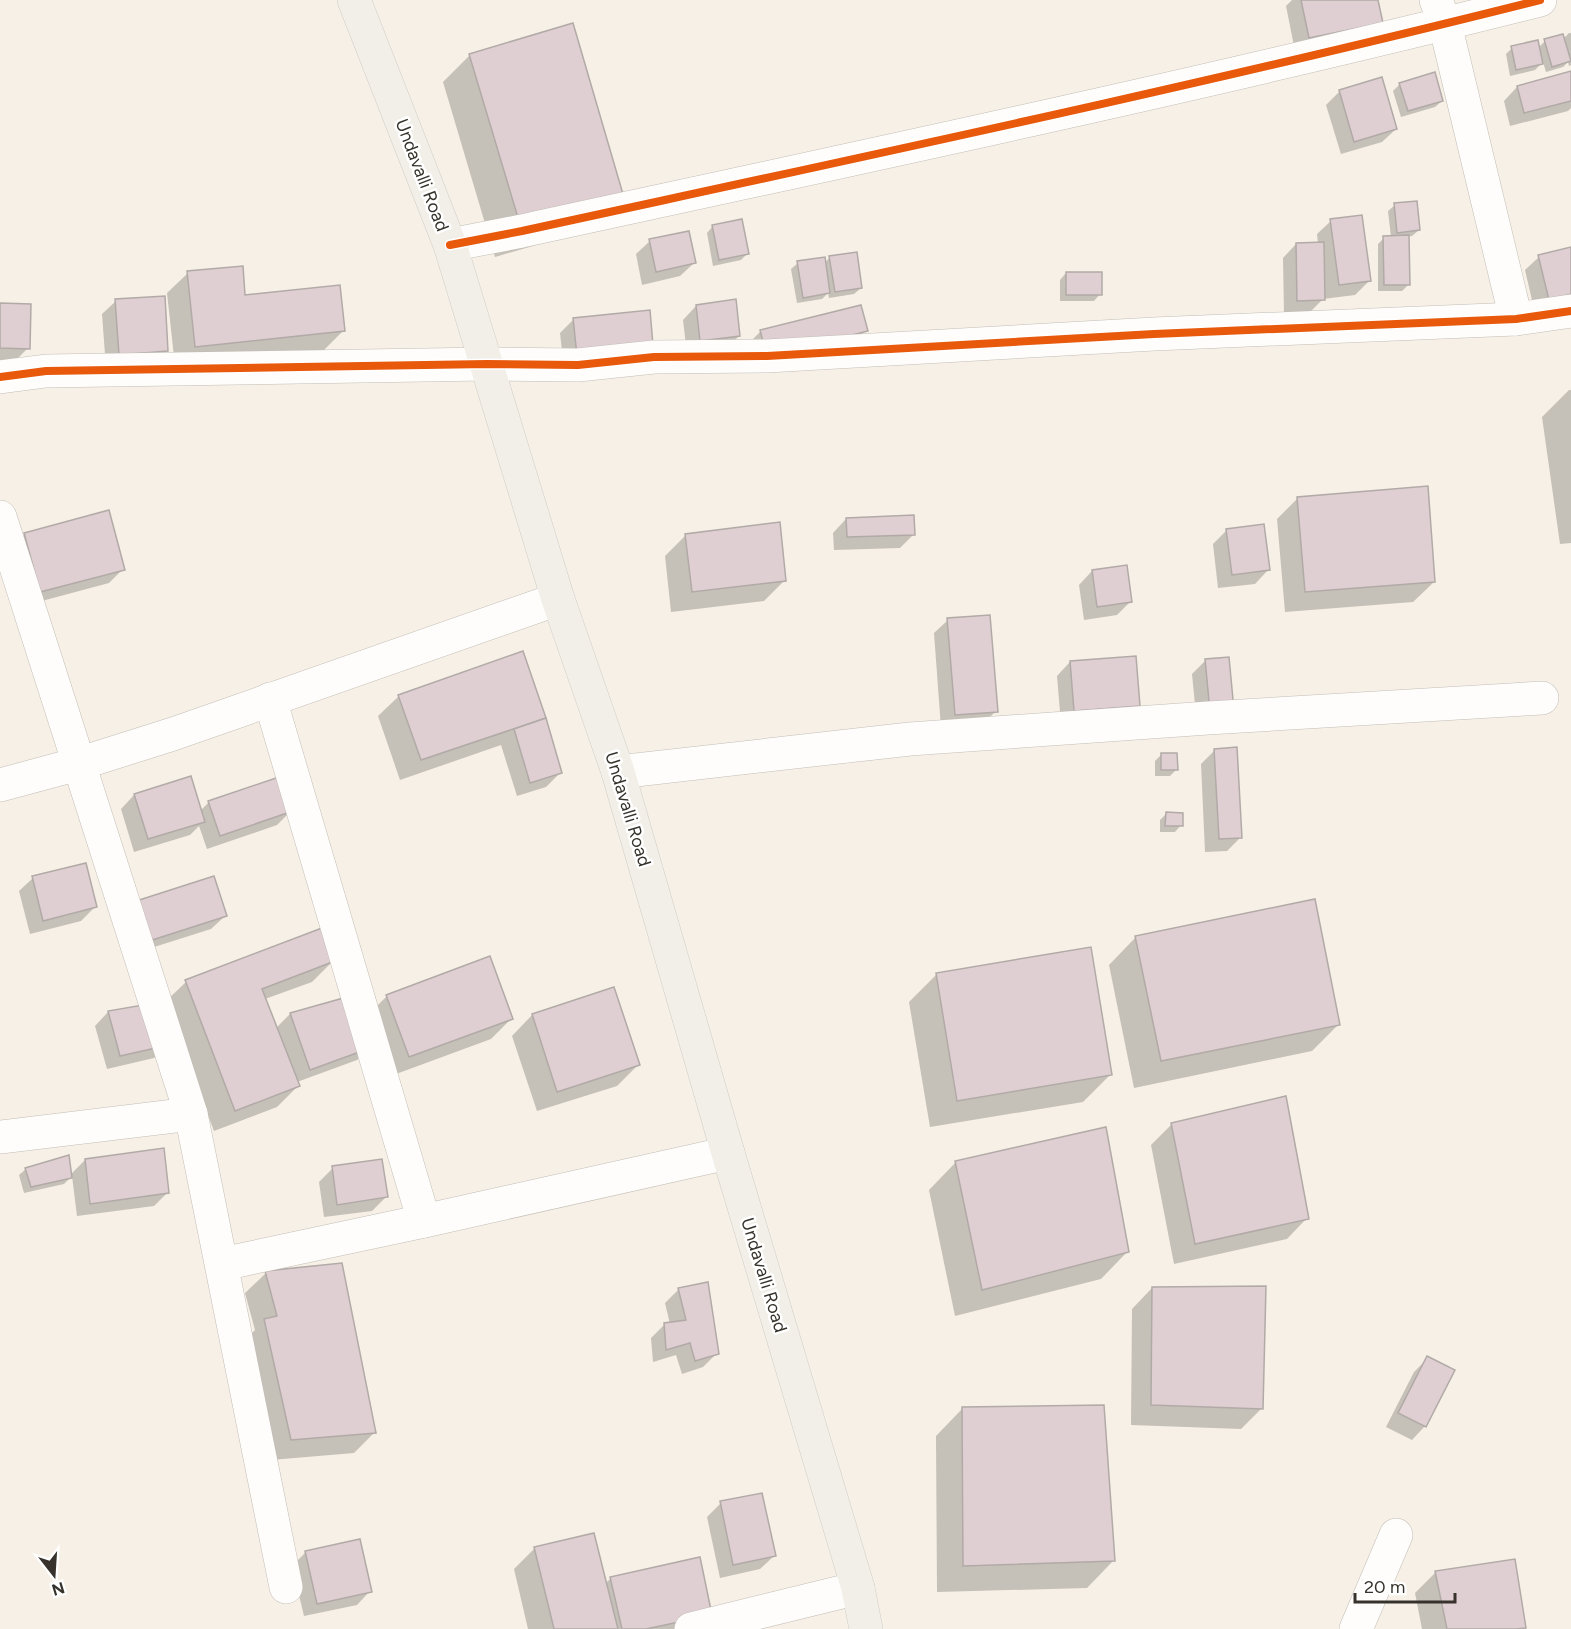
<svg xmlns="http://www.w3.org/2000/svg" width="1571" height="1629" font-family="Figtree,sans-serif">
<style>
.shadow{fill:#0003}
.building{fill:#e0cfd2;stroke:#b1aaa7;stroke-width:1.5}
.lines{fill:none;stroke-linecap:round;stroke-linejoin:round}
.minor-casing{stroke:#c2bdb6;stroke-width:34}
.major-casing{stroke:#d0cdc8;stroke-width:34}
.minor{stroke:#fefdfb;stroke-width:33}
.major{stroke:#f2eee8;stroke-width:33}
.cycleway-casing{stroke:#fff;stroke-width:11}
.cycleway{stroke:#e8590c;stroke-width:8}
.labels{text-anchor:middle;stroke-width:5;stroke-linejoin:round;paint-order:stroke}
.street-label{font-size:18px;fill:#37332c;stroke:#fff}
</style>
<rect width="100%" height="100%" fill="#f7f0e6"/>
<g class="shadow">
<path d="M1292,0H1376L1381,23L1295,51L1286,6Z"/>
<path d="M1569,33H1571V65L1569,66L1568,62L1563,67L1546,72L1543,62L1535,70L1510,76L1506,54L1512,48H1538L1545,41L1563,39Z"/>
<path d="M470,55L597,227L495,257L443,82Z"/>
<path d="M1571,73V108L1568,111L1510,126L1504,101L1517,87Z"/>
<path d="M1400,84L1442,101L1435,107L1401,117L1393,91Z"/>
<path d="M1340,91L1396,129L1382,142L1341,154L1326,105Z"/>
<path d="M1395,205L1419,230L1412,236L1407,237L1409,284L1402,291H1378V244L1384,238L1391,237L1388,211Z"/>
<path d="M1331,221L1369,281L1355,295L1323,299L1309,313L1284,314L1283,258L1296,244H1318L1317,234Z"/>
<path d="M713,226L747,254L741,260L713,266L707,233Z"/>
<path d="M650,241L694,263L680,276L642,285L636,254Z"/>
<path d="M1571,249V304L1535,313L1525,270L1539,257Z"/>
<path d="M830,257L861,288L854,294L829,298L828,293L822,299L797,303L791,269L798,263L824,264Z"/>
<path d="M188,273L244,296L343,331L323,351L175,366L167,293Z"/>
<path d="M1066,273L1100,294L1094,301H1060V280Z"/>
<path d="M116,301L167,351L153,364L106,368L102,314Z"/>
<path d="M0,304L28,348L14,362H0Z"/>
<path d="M696,306L739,336L725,350L687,354L683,320Z"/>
<path d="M574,319L653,357L565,378L560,333Z"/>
<path d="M866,330L853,344L747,345L761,331Z"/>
<path d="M1569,390H1571V543L1560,544L1542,417Z"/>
<path d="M1298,498L1434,582L1413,602L1285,612L1277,519Z"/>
<path d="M846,519L914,534L900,548L834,550L833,533Z"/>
<path d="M1227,530L1268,570L1255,584L1218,588L1213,544Z"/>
<path d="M25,534L123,569L109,583L27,605L12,548Z"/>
<path d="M686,535L785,580L764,601L671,612L665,556Z"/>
<path d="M1092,571L1130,602L1117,615L1084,620L1079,585Z"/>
<path d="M948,620L996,711L982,725L941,728L934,633Z"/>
<path d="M1206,660L1233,709L1197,725L1192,674Z"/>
<path d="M1070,662L1139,705L1125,719L1061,724L1057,676Z"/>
<path d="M399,696L544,718L560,773L546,787L517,796L501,745L400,780L378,716Z"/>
<path d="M1215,750L1240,838L1227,851L1205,852L1201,764Z"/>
<path d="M1161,755L1177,769L1170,776H1155V761Z"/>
<path d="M134,795L200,811L209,802L291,811L277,825L207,849L199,826L190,835L134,852L121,809Z"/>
<path d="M1166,814L1181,825L1175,832H1160V820Z"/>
<path d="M33,878L95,907L81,921L30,934L19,891Z"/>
<path d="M213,878L225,916L211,929L132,954Z"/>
<path d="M1136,937L1339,1024L1312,1051L1134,1088L1109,965Z"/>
<path d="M1090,949L1110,1075L1083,1102L930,1127L909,1002L936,975Z"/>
<path d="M333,961L312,982L265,999L276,1028L290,1014L346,998L371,1046L357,1060L297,1082L298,1086L277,1107L214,1131L165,1002L186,982Z"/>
<path d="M387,996L512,1018L491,1039L388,1077L366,1017Z"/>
<path d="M142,1006L167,1045L154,1058L107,1069L95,1026L108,1012Z"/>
<path d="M532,1015L638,1065L617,1086L537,1111L512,1036Z"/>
<path d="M1172,1124L1307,1218L1287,1239L1174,1264L1151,1145Z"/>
<path d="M85,1160L168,1192L154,1206L77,1216L72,1176L64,1184L24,1193L19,1175L26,1169L70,1175Z"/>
<path d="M956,1162L1128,1251L1101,1279L955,1316L929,1190Z"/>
<path d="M333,1168L386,1197L372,1211L324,1217L319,1182Z"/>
<path d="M266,1273L374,1433L354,1453L271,1460L244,1341L255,1330L245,1293Z"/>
<path d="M1152,1288L1262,1408L1241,1429L1131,1425L1132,1309Z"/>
<path d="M679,1289L717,1353L703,1367L682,1374L676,1355L653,1362L651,1338L665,1324H670L665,1303Z"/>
<path d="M1428,1358L1425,1426L1412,1440L1386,1427L1414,1372Z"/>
<path d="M963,1408L1114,1560L1087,1588L937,1592L936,1436Z"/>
<path d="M721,1503L774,1556L760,1569L720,1578L707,1517Z"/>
<path d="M593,1535L605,1584L611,1578L696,1629H528L514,1569L534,1549Z"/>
<path d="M306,1552L370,1591L357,1605L304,1616L292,1566Z"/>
<path d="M1436,1572L1524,1627L1522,1629H1422L1415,1593Z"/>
</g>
<g class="building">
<path d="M1301,0H1378L1383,23L1309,38Z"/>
<path d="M573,23L625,201L522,231L469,54Z"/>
<path d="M1563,34L1571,61L1552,67L1544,39Z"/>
<path d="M1538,40L1543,64L1516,70L1511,46Z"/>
<path d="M1571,71V101L1524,113L1517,86Z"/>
<path d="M1435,72L1443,101L1408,111L1399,83Z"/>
<path d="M1382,77L1397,129L1354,142L1339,90Z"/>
<path d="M1417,201L1420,230L1397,233L1394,203Z"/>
<path d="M1362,215L1371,281L1339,285L1330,219Z"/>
<path d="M742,219L749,254L719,260L712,225Z"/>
<path d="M689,231L696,263L656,272L649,239Z"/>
<path d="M1409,235L1410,285H1384L1383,236Z"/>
<path d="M1324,242L1325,300L1297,301L1296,243Z"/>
<path d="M1571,247V294L1549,300L1538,255Z"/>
<path d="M857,252L862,288L835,292L829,256Z"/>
<path d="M825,257L830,293L803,298L797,261Z"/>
<path d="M243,266L245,295L340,285L345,331L195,347L187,271Z"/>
<rect x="1066" y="272" width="36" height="23"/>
<path d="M165,296L168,351L119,355L115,299Z"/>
<path d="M736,299L740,336L700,341L696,305Z"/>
<path d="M0,303L31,304L30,349L0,348Z"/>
<path d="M861,305L868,331L767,356L760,330Z"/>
<path d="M650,310L654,357L578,365L573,318Z"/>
<path d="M1428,486L1435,582L1305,592L1297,497Z"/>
<path d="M109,510L125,570L40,592L24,533Z"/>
<path d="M914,515L915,535L847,537L846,518Z"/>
<path d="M780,522L786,581L692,592L685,534Z"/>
<path d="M1264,524L1270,570L1232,575L1226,529Z"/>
<path d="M1127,565L1132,602L1097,607L1092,570Z"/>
<path d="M990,615L998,712L955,715L947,618Z"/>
<path d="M523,651L546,718L421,760L398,695Z"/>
<path d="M1136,656L1140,706L1074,711L1070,661Z"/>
<path d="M1229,657L1234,710L1210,712L1205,659Z"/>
<path d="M546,718L562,773L530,783L514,729Z"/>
<path d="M1237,747L1242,838L1219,839L1214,749Z"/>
<path d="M1161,753H1177L1178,770H1161Z"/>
<path d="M191,776L205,822L148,839L134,794Z"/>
<path d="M282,776L293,811L220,836L208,801Z"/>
<path d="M1166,812L1183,813V826H1165Z"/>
<path d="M86,863L97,907L43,921L32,876Z"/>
<path d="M214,876L227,916L146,942L133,902Z"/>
<path d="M1315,899L1340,1025L1161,1061L1135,936Z"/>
<path d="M322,928L335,961L262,989L300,1086L235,1111L185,980Z"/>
<path d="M1091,947L1112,1075L957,1101L936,973Z"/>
<path d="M490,956L513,1019L409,1057L386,995Z"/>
<path d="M614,987L640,1065L557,1092L532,1014Z"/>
<path d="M347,997L373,1047L310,1070L290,1013Z"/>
<path d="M143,1005L169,1045L120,1056L108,1011Z"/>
<path d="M1286,1096L1309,1219L1195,1244L1171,1123Z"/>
<path d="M1106,1127L1129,1252L982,1290L955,1161Z"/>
<path d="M164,1148L169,1193L90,1204L85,1159Z"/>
<path d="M69,1155L72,1178L31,1187L25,1168Z"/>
<path d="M382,1159L388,1197L337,1205L332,1166Z"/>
<path d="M342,1263L376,1433L291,1440L264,1319L277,1316L265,1271Z"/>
<path d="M708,1282L719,1354L695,1361L690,1343L666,1350L664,1323L686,1320L678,1288Z"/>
<path d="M1266,1286L1263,1409L1151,1405L1152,1287Z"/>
<path d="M1427,1356L1455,1370L1426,1427L1398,1413Z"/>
<path d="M1104,1405L1115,1561L963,1566L962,1407Z"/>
<path d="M762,1493L776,1556L733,1565L720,1501Z"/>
<path d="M594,1533L618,1629H554L534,1547Z"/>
<path d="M360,1539L372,1592L317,1604L305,1551Z"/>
<path d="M700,1557L712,1615L646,1629H622L610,1577Z"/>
<path d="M1515,1559L1526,1628L1516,1629H1447L1435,1571Z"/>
</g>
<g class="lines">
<g class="minor-casing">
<g id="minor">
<path d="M1436,0L1445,24L1516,319"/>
<path d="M450,245L522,231C862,157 1203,85 1540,0"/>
<path d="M0,377L46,371L487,364L578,365L654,357L767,356L1154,334L1516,319L1571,311"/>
<path d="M0,517L191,1114L286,1587"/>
<path d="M270,699L424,1221"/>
<path d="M618,772L910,739L1208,718L1542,698"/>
<path d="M0,785L78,764L173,734L558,599"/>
<path d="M0,1137L191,1114"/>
<path d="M222,1264L424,1221L728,1153"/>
<path d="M691,1629L858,1588"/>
<path d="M1356,1629L1396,1535"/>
</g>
</g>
<g class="major-casing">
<path id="major" d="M354,0L450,245L558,599L618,772L728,1153L858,1588L866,1629"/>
</g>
<use href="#minor" class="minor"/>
<use href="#major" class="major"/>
<g class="cycleway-casing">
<g id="cycleway">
<path d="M450,245L522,231C862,157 1203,85 1540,0"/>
<path d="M0,377L46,371L487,364L578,365L654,357L767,356L1154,334L1516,319L1571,311"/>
</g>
</g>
<use href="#cycleway" class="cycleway"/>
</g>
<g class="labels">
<g class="street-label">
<text transform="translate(422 175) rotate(69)" y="6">Undavalli Road</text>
<text transform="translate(628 809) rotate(73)" y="6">Undavalli Road</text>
<text transform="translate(764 1275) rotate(73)" y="6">Undavalli Road</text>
</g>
</g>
<g transform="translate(54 1575) rotate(163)" stroke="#ffffff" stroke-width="4.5" paint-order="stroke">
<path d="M0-4.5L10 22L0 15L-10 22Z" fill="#37332c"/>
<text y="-9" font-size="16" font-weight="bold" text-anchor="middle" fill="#37332c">N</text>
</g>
<path d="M1355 1593v9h100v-9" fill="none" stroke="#37332c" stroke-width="3"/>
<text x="1364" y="1593" font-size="18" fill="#37332c" stroke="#ffffff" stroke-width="4.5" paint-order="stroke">20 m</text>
</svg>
